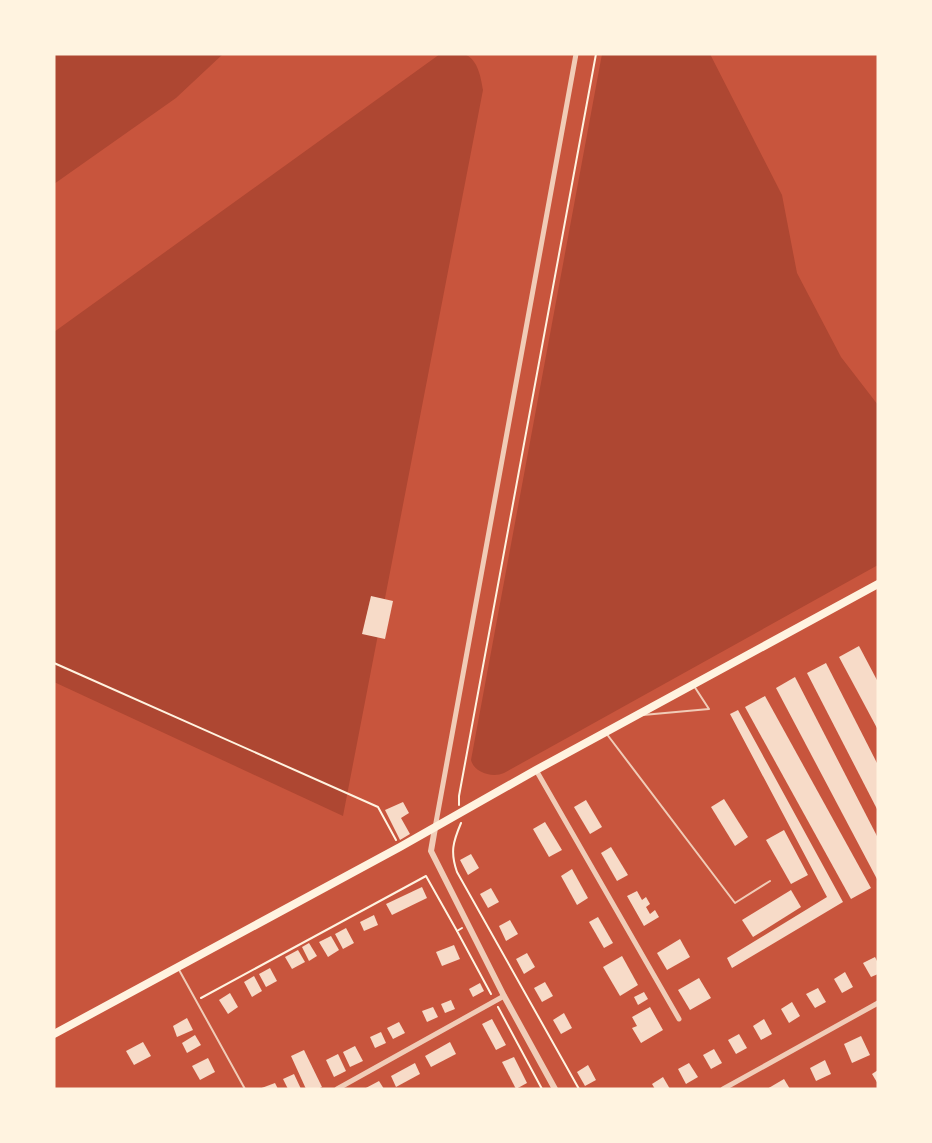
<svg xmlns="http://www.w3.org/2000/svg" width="932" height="1143" font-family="'Source Serif 4',serif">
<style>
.green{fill:#ae4732}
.building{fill:#f7dbc8}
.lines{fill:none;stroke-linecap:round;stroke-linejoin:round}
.path{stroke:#fff3e0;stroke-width:2}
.service{stroke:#f1ccb7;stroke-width:2}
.minor{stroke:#f1ccb7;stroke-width:5}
.tertiary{stroke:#f1ccb7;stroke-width:6}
.secondary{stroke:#fff3e0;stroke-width:8}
</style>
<rect width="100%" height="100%" fill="#c8553d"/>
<g class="green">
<path d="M54,54H223L176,98L54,184Z"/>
<path d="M440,54C448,54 459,52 466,55C478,60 481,78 483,90L343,816L54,682V332Z"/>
<path d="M602,54H710L782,195L797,273L841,357L878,405V565L504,773C493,778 474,773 471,760Z"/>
</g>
<g class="building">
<path d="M371,596L393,601L385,639L362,634Z"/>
<path d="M859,646L878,682V730L839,657Z"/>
<path d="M826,663L878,765V811L807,673Z"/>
<path d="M795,677L878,838V881L776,688Z"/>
<path d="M765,696L871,888L851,899L745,707Z"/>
<path d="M738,710L843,902L732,968L727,958L827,897L730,714Z"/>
<path d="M724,799L748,837L735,846L711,807Z"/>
<path d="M586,800L602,827L590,834L574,807Z"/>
<path d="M403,802L409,813L401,818L410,834L400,840L385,810Z"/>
<path d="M545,822L562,850L549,857L533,829Z"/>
<path d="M784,830L808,875L791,884L766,840Z"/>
<path d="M611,847L628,875L617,881L601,853Z"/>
<path d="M471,854L479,868L468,875L460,860Z"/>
<path d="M572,869L588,898L577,905L561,876Z"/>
<path d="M422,887L427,898L392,915L386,904Z"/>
<path d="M491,888L499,902L488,908L480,894Z"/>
<path d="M791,890L801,907L753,937L742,920Z"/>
<path d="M637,891L642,900L646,897L650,904L646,907L650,914L655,910L659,917L644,926L627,896Z"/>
<path d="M374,915L378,925L364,931L360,922Z"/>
<path d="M598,917L613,943L604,948L589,922Z"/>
<path d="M510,920L518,934L506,941L499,926Z"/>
<path d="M346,928L354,943L343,949L335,934Z"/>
<path d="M331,936L339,950L328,957L319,942Z"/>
<path d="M680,939L690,957L667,970L657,953Z"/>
<path d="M309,943L317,956L309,961L302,947Z"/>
<path d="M454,945L460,959L442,966L436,952Z"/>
<path d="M298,950L305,962L292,969L285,957Z"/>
<path d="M527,953L535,967L524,974L516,959Z"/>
<path d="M622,956L638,985L620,996L603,967Z"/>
<path d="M875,957L878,963V974L871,977L863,963Z"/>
<path d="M270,968L277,981L266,987L259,974Z"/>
<path d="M845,972L853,987L842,993L834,979Z"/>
<path d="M254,976L262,991L252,997L244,982Z"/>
<path d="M699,978L711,998L690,1010L678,990Z"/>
<path d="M545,982L553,996L542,1002L534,988Z"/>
<path d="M480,983L484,991L473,997L469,989Z"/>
<path d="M818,988L826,1002L815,1008L806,994Z"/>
<path d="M644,992L648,999L638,1005L634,997Z"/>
<path d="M230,993L238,1007L228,1014L219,1000Z"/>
<path d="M451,1000L455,1009L445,1013L441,1004Z"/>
<path d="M792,1002L800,1016L789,1023L781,1009Z"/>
<path d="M433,1007L438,1017L427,1022L422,1011Z"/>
<path d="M650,1007L663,1030L641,1043L632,1028L637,1026L632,1017Z"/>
<path d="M564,1013L572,1028L561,1034L553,1020Z"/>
<path d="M187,1018L193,1030L177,1037L173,1026Z"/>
<path d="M492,1019L506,1045L496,1050L482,1024Z"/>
<path d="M764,1019L772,1034L761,1040L753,1026Z"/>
<path d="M399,1022L405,1033L393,1039L387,1028Z"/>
<path d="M381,1032L386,1043L375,1048L370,1037Z"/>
<path d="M739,1034L747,1048L736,1054L728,1040Z"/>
<path d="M195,1035L201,1045L187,1053L182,1043Z"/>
<path d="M861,1036L870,1055L852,1063L844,1044Z"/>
<path d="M143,1042L151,1056L134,1065L126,1051Z"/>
<path d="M450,1042L456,1054L431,1067L425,1056Z"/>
<path d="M355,1046L363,1061L350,1067L343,1052Z"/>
<path d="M714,1049L722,1063L711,1069L703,1055Z"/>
<path d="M304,1050L322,1087L318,1089H306L291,1056Z"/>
<path d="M338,1054L346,1071L334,1077L326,1060Z"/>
<path d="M514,1057L527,1083L516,1089L502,1062Z"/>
<path d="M208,1058L215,1072L200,1080L192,1066Z"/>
<path d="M825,1060L831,1074L816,1081L810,1068Z"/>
<path d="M415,1063L420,1074L396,1087L391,1076Z"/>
<path d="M689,1063L698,1077L686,1084L678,1069Z"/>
<path d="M588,1065L596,1080L585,1086L577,1072Z"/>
<path d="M878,1070V1084L872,1074Z"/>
<path d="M294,1074L301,1089H288L283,1079Z"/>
<path d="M663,1077L670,1089H655L652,1084Z"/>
<path d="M784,1079L790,1089H767Z"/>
<path d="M379,1081L384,1089H364Z"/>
<path d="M275,1083L278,1089H259Z"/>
</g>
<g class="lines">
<g class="path">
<path d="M54,663L378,807L396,840"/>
<path d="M459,805V796L596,54"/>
<path d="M461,823C453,842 450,852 457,872L579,1089"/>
<path d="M462,928L457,931L491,994"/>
<path d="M201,998L426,876L457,931"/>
<path d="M498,1007L542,1089"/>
</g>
<g class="service">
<path d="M643,715L709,709L694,686"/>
<path d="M606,733L735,903L770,881"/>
<path d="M178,968L245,1089"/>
</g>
<g class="minor">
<path d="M536,770L679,1019"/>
<path d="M435,828L576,54"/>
<path d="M337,1089L504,996"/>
<path d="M723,1089L878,1003"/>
</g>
<path class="tertiary" d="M435,828L431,851L504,996L555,1089"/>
<path class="secondary" d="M54,1034L400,847L536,770L878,584"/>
</g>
<rect width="932" height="1143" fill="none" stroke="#fff3e0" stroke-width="111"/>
</svg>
